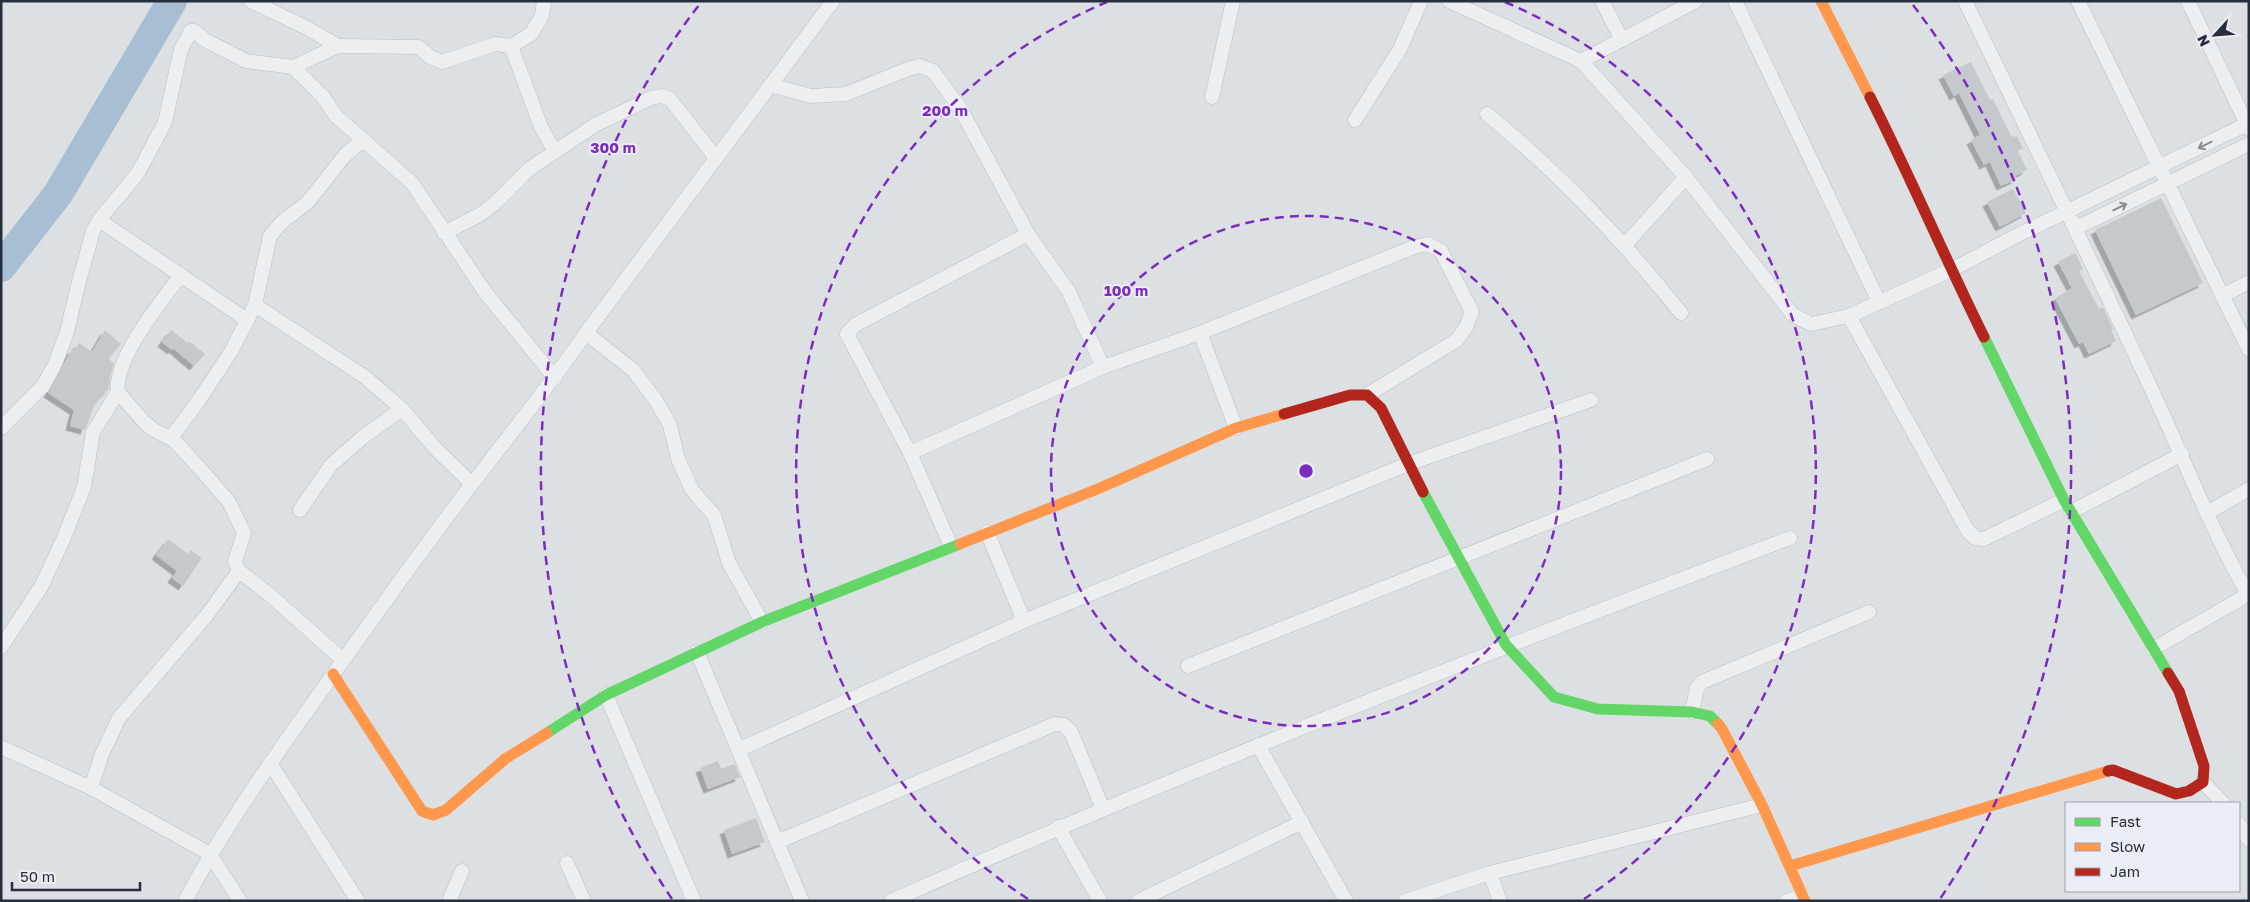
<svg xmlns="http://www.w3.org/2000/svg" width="2250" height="902" font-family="'Golos Text',sans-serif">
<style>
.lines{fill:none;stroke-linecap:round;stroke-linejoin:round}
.river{stroke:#a8bed2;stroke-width:30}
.building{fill:#c5c8cc;filter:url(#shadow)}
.street-casing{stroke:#bbbec1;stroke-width:15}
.street{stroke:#edeef0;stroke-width:14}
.fast{stroke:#63d668;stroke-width:11}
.slow{stroke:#ff974d;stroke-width:11}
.jam{stroke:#b3261e;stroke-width:11}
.oneway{stroke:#888e96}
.ring{fill:none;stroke:#7b2cbf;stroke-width:2.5;stroke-dasharray:9 6}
.centre{fill:#7b2cbf;stroke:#eaeef4;stroke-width:2.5}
.ring-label{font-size:15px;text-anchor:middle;font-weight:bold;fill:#7b2cbf;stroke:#eaeef4;stroke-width:4;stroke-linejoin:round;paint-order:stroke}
</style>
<defs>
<filter id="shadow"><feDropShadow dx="-4.5" dy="4.5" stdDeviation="0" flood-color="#0004"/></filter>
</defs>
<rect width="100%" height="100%" fill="#dde0e3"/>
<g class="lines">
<path class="river" d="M1,267L58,194L172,1"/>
</g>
<g class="building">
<path d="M1971,62L1990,100L1993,99L2010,134L2013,137L2017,136L2023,148L2018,151L2027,170L2015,176L2016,179L2001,186L1990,162L1984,165L1971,140L1980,135L1959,93L1954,96L1943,75Z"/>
<path d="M2013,189L2026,213L2000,227L1987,202Z"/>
<path d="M2161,198L2203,283L2136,315L2095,230Z"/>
<path d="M2075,253L2083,269L2079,271L2099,309L2103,307L2113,329L2111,330L2116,341L2089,354L2083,342L2079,344L2055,298L2072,288L2058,262Z"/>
<path d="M105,330L121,344L108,359L114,363L110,377L109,389L94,405L85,430L70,426L74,410L48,393L72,349L75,350L79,343L92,352Z"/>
<path d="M171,330L188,343L189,341L205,354L194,366L173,348L172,350L162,342Z"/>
<path d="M168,539L188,554L190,550L202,558L183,586L172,578L177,571L156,555Z"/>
<path d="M718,761L721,769L735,764L740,777L708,789L700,768Z"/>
<path d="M756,818L765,842L732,854L724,830Z"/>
</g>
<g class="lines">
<g class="street-casing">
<g id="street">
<path d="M251,1L307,28L338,46"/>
<path d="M1449,1L1581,61L1686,177L1793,315L1811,324L1849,316L1953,269L2018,235L2249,123"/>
<path d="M1602,1L1622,40"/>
<path d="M1735,1L1879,302"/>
<path d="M1965,1C2027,129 2089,256 2149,384C2182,454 2210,528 2249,596"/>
<path d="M2078,1L2249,350"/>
<path d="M2188,1L2249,129"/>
<path d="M511,46L541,127L555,152"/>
<path d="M1581,61L1696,1"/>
<path d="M293,67L323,97L335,115L412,183L485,292L555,378"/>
<path d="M770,85L811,96L846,94L908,69L920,66L933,71L960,108L1028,234L1069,292L1103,367"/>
<path d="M1212,97L1233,1"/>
<path d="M1487,114C1561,175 1621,238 1681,313"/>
<path d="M1355,120L1400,49L1421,1"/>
<path d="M99,220L247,320"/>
<path d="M2076,228L2249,144"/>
<path d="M444,233L481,214L495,203L529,169L595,125L651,98L661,96L670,99L716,158"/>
<path d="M1625,245L1686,177"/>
<path d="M181,275C162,300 113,360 118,392L145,423L154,430L174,440L204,473L229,502L244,533L235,561L239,571L270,595L343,660"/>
<path d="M2222,296L2249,282"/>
<path d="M255,305L365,377L402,409L435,448L472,484"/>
<path d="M1849,316L1968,531L1975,538L1984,539L2064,500"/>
<path d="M586,333L633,370L655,399L670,425L678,459L692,490L714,515L729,563L762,622"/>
<path d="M1200,333L1236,428"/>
<path d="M1,428L43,386L55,364L67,332L79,281L93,231L99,220L138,173L165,122L181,49L191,31H194L205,40L246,61L293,67L338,46L419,47L430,57L442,62L495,44L511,46L531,34L542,16L544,1"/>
<path d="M171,438L199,400L232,350L255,305L270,236L282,222L308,202L345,155L363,140"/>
<path d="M910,453L1103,367L1200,333L1414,247L1428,244L1441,251L1472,312L1466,327L1457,340L1367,395"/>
<path d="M300,510L331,465L363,437L402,409"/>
<path d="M2071,512L2182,454"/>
<path d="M2207,513L2249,489"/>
<path d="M987,532L1024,621"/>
<path d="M951,546L910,453L847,334L855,325L1028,234"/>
<path d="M1,647L41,587L63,540L84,487L93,432L118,392"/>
<path d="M2153,649L2249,594"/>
<path d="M697,652L802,901"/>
<path d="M1188,666L1707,459"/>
<path d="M606,695L694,901"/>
<path d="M1692,712L1697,688L1702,682L1869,612"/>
<path d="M1258,745L1346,901"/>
<path d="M1,747L91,788L210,854L240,901"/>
<path d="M738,750L1024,621L1408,464L1591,400"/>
<path d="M270,763L358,901"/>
<path d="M2203,782L2223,803"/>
<path d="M91,788L102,754L119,718L207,615L239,571"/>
<path d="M2239,824L2249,840"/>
<path d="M1058,827L1100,901"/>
<path d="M777,842L1055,724L1064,725L1071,732L1103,809"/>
<path d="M567,863L584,901"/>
<path d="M1490,873L1500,901"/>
<path d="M185,901C221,833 265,770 310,707C363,632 416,557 472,484C510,434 550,385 586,333L833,1"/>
<path d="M449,901L462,871"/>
<path d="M891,901C1187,770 1487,652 1790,538"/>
<path d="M1138,901L1302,822"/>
<path d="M1405,901L1490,873L1762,805"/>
<path d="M1786,901L1803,896"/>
</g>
</g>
<use href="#street" class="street"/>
<g class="fast">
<path d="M1984,337L2064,500L2168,673"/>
<path d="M1423,492L1506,645L1554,697L1598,709L1692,712L1710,716L1718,724"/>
<path d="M547,733L606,695L762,622L960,544"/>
</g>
<g class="slow">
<path d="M1821,1L1870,97"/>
<path d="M960,544L1100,488L1236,428L1284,414"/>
<path d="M333,674L422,811L433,815L446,810L505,759L547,733"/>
<path d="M1718,724L1722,729L1762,805L1805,901"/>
<path d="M1790,866L2108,771"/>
</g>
<g class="jam">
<path d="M1870,97C1910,176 1945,258 1984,337"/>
<path d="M1284,414L1350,395H1367L1381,408L1423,492"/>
<path d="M2108,771L2113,770L2176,794L2189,791L2203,782L2204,766L2179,691L2168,673"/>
</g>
</g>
<defs><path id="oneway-shaft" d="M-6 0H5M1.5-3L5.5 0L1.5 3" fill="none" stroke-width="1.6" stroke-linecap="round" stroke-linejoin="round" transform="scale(1.25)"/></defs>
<g class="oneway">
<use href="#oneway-shaft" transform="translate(2205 145) rotate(154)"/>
<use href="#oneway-shaft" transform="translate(2120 207) rotate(-26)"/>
</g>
<g class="ring">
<circle cx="1306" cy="471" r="255"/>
<path d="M1028 899A510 510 0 0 1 1107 2M1505 2A510 510 0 0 1 1584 899"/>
<path d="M672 899A765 765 0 0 1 699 5M1913 5A765 765 0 0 1 1940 899"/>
</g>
<circle cx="1306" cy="471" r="8" class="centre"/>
<g class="ring-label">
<text x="945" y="116">200 m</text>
<text x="613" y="153">300 m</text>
<text x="1126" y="296">100 m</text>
</g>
<rect width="2250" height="902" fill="none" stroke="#242e3d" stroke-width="5"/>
<rect x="2065" y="802" width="175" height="90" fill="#eaeef4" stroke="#9ba1ab"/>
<rect x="2075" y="818" width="25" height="8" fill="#63d668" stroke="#9ba1ab"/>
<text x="2110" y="827" font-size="15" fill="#242e3d">Fast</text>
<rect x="2075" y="843" width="25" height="8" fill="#ff974d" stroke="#9ba1ab"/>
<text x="2110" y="852" font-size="15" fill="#242e3d">Slow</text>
<rect x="2075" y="868" width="25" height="8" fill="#b3261e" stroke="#9ba1ab"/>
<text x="2110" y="877" font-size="15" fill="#242e3d">Jam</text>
<g transform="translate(2215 35) rotate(244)" stroke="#eaeef4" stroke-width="4" paint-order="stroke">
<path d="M0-4L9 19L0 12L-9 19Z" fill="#242e3d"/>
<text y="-8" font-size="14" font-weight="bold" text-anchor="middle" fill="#242e3d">N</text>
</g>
<path d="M12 882v8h128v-8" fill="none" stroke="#242e3d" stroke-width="2.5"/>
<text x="20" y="882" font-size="15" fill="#242e3d" stroke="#eaeef4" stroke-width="4" paint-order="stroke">50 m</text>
</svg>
